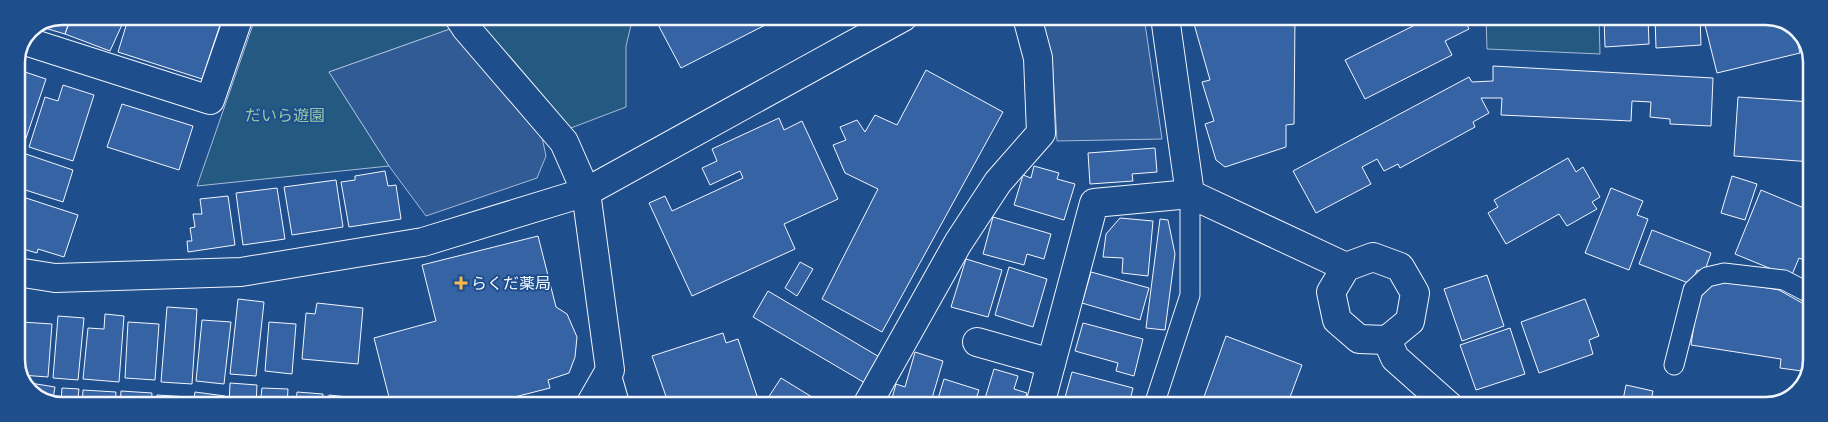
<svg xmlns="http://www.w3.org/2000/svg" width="1828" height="422" font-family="Roboto,'Noto Sans JP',sans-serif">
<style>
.green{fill:#245a82;stroke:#a8bbd7}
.parking{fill:#305b95;stroke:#a8bbd7}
.building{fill:#3563a3;stroke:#f2f6ff}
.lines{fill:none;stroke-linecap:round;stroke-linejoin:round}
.lane-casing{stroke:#f2f6ff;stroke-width:21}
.street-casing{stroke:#f2f6ff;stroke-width:30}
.lane{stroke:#1f4e8c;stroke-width:19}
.street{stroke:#1f4e8c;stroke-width:28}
.poi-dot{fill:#ffb74d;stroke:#1f4e8c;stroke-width:2}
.labels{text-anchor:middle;stroke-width:4;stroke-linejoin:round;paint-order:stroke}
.park-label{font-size:16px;fill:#97c8a6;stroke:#1f4e8c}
.poi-label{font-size:16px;fill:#f2f6ff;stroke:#1f4e8c;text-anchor:start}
.rim{fill:none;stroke:#f2f6ff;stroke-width:2.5}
</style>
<rect width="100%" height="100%" fill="#1f4e8c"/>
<g class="green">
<path d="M256,16H442L450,29L329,72L389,166L197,186Z"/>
<path d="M476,16L633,17L626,46V107L571,128L520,78Z"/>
<path d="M1486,17H1599L1600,54L1487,49Z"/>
</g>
<g class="parking">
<path d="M1041,17H1144L1162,139L1057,141L1052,57Z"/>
<path d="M450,29L540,128L546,156L537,178L426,216L389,166L329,72Z"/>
</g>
<g class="building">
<path d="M62,16H71L65,34L38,26Z"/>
<path d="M72,16H126L110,51L65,34Z"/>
<path d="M129,16H223L202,79L118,52Z"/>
<path d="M654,17H781L681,68Z"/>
<path d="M1192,17H1295L1294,124L1286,125V147L1225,167L1216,160L1205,124L1214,121L1202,82L1210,80Z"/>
<path d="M1431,17H1463L1469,29L1445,41L1452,55L1365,99L1345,60Z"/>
<path d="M1604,17H1648L1649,44L1605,47Z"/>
<path d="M1655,17H1700L1701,45L1656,48Z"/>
<path d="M1720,17H1775L1794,28L1800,53L1717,73L1704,21Z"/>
<path d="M1493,66L1713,78L1711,126L1670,124V119L1650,117L1651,102L1632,101L1631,121L1501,115L1502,98H1481L1489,113L1473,122L1475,127L1400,168L1398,164L1384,171L1377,159L1362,167L1371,184L1316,213L1293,171L1469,77L1472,82L1493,81Z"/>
<path d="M16,69L46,79L24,144L16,142Z"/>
<path d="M926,70L1003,112L882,332L822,299L878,189L845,173L833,145L846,140L840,127L857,120L865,132L875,115L897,125Z"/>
<path d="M63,85L94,95L73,161L29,147L45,97L58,101Z"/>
<path d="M1738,97L1811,102V162L1734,156Z"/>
<path d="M122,104L193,126L179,170L107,147Z"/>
<path d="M779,118L784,130L802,121L838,199L784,224L795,249L692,296L649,203L665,196L672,211L743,178L740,171L710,185L702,168L717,161L712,149Z"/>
<path d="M1155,148L1157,172L1132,174L1133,181L1090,184L1088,153Z"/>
<path d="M23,153L73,170L63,202L16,187V173Z"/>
<path d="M1568,158L1576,172L1583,167L1600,197L1592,202L1597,209L1567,226L1559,214L1506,244L1488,213L1498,207L1494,200Z"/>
<path d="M1034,166L1059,173L1057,179L1075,184L1064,220L1014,205L1023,175L1031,178Z"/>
<path d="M385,171L388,186L396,185L401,219L349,227L341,182L355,180V176Z"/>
<path d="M1732,176L1757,184L1745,220L1721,213Z"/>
<path d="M336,180L343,227L292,235L284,187Z"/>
<path d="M277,188L285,239L243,245L236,193Z"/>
<path d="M1611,188L1643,201L1637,215L1648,219L1629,270L1585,253Z"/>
<path d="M1761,190L1811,211V254L1808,252L1804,260L1799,258L1791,277L1735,254Z"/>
<path d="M228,196L235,245L188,252L187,241H192L190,228L195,227L193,214H202L200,199Z"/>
<path d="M26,198L78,215L64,257L38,249L37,253L16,247V227Z"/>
<path d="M993,217L1051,234L1044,259L1027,254L1024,265L983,254Z"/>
<path d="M1120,218L1153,221L1148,276L1122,273L1123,258L1103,257L1106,234Z"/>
<path d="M1160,219L1168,220L1175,254L1165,330L1146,328Z"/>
<path d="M1652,230L1711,253L1704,273L1697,270L1691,284L1639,264Z"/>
<path d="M538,236L556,307L567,314L577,337L575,357L569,373L548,380L550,388L483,405H391L374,338L436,321L422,265Z"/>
<path d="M966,259L1002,270L988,317L951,307Z"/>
<path d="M800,262L813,269L797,296L785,288Z"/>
<path d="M1009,267L1047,279L1033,327L995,315Z"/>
<path d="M1091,272L1149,288L1140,320L1082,303Z"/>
<path d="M1487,275L1504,326L1462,341L1444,289Z"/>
<path d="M1716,279L1779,290L1811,308V369L1809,372L1780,368L1781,359L1691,345L1698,300Z"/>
<path d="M768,291L881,358L865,383L753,317Z"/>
<path d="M238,299L264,302L256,376L230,374Z"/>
<path d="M1585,299L1599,336L1589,340L1593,354L1539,373L1521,322Z"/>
<path d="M317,303L363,308L358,364L302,359L306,313L315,314Z"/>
<path d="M167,307L197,309L192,384L161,382Z"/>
<path d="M105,314L124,316L119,382L83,379L88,328L104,329Z"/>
<path d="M58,316L84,318L78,380L53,378Z"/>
<path d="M202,320L231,322L224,384L196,381Z"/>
<path d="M22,322L52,324L48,377L21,375L17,366V332L21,333Z"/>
<path d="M128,322L159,324L155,380L125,378Z"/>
<path d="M269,322L296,324L292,374L265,371Z"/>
<path d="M1083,323L1143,339L1134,376L1116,371L1118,363L1075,351Z"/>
<path d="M1510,328L1525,374L1476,390L1460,345Z"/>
<path d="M723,333L726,343L738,339L760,405H669L652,356Z"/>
<path d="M1226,336L1302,365L1287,405H1201Z"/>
<path d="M915,352L943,361L930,405H890L896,384L905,387Z"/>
<path d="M994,369L1018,376L1014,389L1027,393L1023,405H983Z"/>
<path d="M1072,372L1133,388L1129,405H1081L1064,401Z"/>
<path d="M781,378L825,405H772L766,401Z"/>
<path d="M944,379L979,390L974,405H936Z"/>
<path d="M24,382L55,387L52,404L28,390Z"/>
<path d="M230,383L257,385L256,405H229Z"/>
<path d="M1626,385L1653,391L1650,406L1622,405Z"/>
<path d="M62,388L79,389L77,405H55V400L61,401Z"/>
<path d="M262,388L288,389L287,405H260Z"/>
<path d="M83,390L116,392L115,405H82Z"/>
<path d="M121,391L152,393L151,405H120Z"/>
<path d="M195,392L225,396L224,405H193Z"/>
<path d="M297,392L323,394L322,405H296Z"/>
<path d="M157,395L189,397V405H156Z"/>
<path d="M329,395L357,398V405H328Z"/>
</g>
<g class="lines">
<g class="lane-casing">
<g id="lane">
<path d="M1674,365L1693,290L1707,277L1724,273L1784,280L1811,294"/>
<path d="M610,370L620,405"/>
<path d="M1154,405L1190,295V194"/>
</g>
</g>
<g class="street-casing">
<g id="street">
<path d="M458,16L466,28L564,142L586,192L610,370L590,405"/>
<path d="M1165,17L1190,194"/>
<path d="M25,41L210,100L239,16"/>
<path d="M17,272L55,278L241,272L423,242L586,192L903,17"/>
<path d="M1387,340L1395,358L1449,406"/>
<path d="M977,342L1051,363"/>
<path d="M867,405L958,243L998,182L1041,133L1038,58L1027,17"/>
<path d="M1040,405L1094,203L1190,194L1346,267L1373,257L1400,267L1415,293L1410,321L1387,340L1359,339L1337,320L1331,292L1346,267"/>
</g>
</g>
<use href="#lane" class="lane"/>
<use href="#street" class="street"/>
</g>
<path class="poi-dot" d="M458.5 275.5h5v5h5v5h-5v5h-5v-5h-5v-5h5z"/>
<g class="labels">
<g class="park-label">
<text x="285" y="121">だいら遊園</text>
</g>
<g class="poi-label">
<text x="471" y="289">らくだ薬局</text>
</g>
</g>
<path d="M0 0H1828V422H0ZM62 25H1766A37 37 0 0 1 1803 62V360A37 37 0 0 1 1766 397H62A37 37 0 0 1 25 360V62A37 37 0 0 1 62 25Z" fill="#1f4e8c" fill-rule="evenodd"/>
<path class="rim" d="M62 25H1766A37 37 0 0 1 1803 62V360A37 37 0 0 1 1766 397H62A37 37 0 0 1 25 360V62A37 37 0 0 1 62 25Z"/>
</svg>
